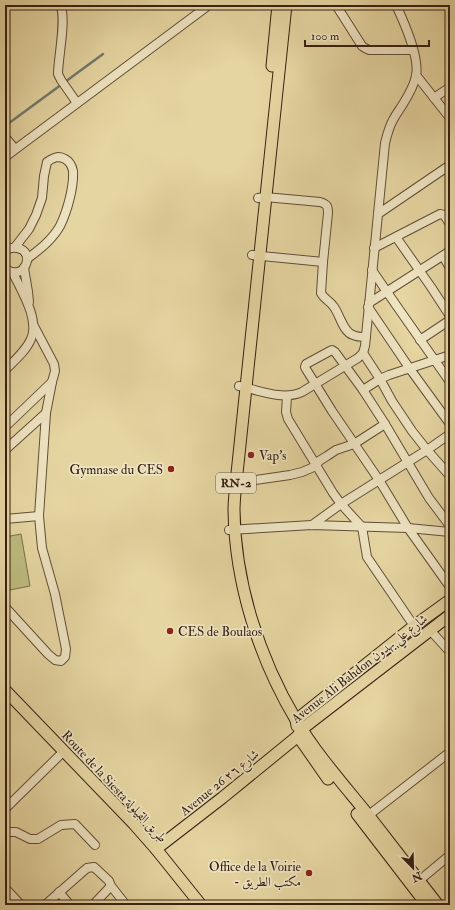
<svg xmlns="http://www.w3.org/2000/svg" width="455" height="910" font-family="'IM FELL Double Pica',Amiri,serif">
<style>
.green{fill:#bcbb7f;stroke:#7a6e4a}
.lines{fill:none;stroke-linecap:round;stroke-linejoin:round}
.stream{stroke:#707b6e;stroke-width:2.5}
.minor-casing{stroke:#624d38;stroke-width:10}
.major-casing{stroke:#372015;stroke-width:13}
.minor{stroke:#eee4c2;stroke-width:8}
.major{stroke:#e5d5a1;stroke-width:11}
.poi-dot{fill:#8f2418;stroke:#eee4c2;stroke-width:1.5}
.labels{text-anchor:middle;stroke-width:3.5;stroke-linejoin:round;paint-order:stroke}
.shield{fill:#eee4c2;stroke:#6e5b49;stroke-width:1}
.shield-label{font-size:12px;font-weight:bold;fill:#372015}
.poi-label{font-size:13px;fill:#372015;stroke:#eee4c2;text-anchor:start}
.street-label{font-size:13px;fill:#372015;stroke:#eee4c2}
</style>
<rect width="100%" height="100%" fill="#e5d5a1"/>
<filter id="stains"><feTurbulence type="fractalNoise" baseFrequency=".005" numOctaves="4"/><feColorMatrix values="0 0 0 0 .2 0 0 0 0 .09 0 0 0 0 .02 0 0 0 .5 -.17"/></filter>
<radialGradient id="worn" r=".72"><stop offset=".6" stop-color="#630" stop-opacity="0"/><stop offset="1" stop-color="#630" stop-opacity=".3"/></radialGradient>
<path class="green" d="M21,534L30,586L5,591V537Z"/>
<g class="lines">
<path class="stream" d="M5,126L103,54"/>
<g class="minor-casing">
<g id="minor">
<path d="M60,5C67,17 58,58 58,74L61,80L77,103"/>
<path d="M336,5L362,46L365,48L369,50H413"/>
<path d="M416,75L450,118"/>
<path d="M434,98L450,87"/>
<path d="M5,137L15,149"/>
<path d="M5,157L209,5"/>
<path d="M258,198L265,197L320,202C327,204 328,206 328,213L323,262L321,293C324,299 330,301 334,307C340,315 343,332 353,335C357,337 362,337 366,337"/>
<path d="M378,214L450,165"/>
<path d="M396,237L431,287L450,316"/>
<path d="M15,247L29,229L36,215L42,198L44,176L47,162C53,158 58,155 65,159C69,161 72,166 73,171C74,187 67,212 60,226C52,240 40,249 27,259"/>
<path d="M374,248L440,214L444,215L450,224"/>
<path d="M5,251C9,248 12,247 17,248C37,251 24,284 5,268"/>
<path d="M252,255L323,262"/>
<path d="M443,256L450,268"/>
<path d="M24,268L28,292L29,302"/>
<path d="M372,270L396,305L450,382"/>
<path d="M369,303L450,251"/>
<path d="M368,307L410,369L450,424"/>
<path d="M420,340L450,320"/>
<path d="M363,353L380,379L392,401L412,431L427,450L450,476"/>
<path d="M5,370C14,361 26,351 31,339C40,320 21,290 13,273"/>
<path d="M239,386C258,390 283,401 302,392L358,358L363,353L365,346L385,143C387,135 389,127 393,120C396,114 400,109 403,104C408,96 414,85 416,76C420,57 404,22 396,5"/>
<path d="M363,390L380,379L389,375L450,355"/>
<path d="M287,396L286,412L288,419L333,493L341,504L362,527L367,557L414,626"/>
<path d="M5,427L52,382L55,371L54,364L34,326"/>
<path d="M5,450L46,413L52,382"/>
<path d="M229,484L290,475L302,472L316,466L319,461L327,456L336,450L354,444L385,424"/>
<path d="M5,519L39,516"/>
<path d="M312,525L341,504L427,450L450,434"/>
<path d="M450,526L429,498L385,424L363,390L335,352L332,350L330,351L306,364L305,367L306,369L332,411L379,480L408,528L450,587"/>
<path d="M229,530L312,525L408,528L450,532"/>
<path d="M5,607L48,654L55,660L61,661L65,657L66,649L55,594L42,548L39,516L46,413"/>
<path d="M430,630L450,652"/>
<path d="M5,809L64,751"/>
<path d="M365,818L450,752"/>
<path d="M5,830L8,832H16L30,839H38L61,825L75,824L95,845"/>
<path d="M415,884L450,855"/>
<path d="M111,886L126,905"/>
<path d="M5,888L21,905"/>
<path d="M59,892L70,905"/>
<path d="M45,905L87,868L94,867L109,881L111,886L93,905"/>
</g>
</g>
<g class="major-casing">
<g id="major">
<path d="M286,5L236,483C235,492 234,501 234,510C235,583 259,658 296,720C317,755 344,785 369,816C392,846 415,875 438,905"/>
<path d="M272,66L278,5"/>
<path d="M5,690L134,824L156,849L201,905"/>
<path d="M297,726L296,720L414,626L450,600"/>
<path d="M298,736L328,779"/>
<path d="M357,814L427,905"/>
<path d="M156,849L222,798L298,736L302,729L450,615"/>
</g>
</g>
<use href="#minor" class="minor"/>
<use href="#major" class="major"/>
</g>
<g class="poi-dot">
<circle cx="251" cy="455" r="4"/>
<circle cx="171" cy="469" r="4"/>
<circle cx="170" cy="631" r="4"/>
<circle cx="309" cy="873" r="4"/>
</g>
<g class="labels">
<rect class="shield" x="216" y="473" width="40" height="20" rx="3"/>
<g class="shield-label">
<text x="236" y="487">RN-2</text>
</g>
<g class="poi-label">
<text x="259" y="460">Vap's</text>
<text x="163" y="474" text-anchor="end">Gymnase du CES</text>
<text x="178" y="636">CES de Boulaos</text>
<text x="301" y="871" text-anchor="end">Office de la Voirie<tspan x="301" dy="15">- مكتب الطريق</tspan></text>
</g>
<g class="street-label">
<text transform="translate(359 668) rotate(-38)" y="5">Avenue Ali Bahdon شارع علي بهدون</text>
<text transform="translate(219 782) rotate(-39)" y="5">Avenue 26 شارع ٢٦</text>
<text transform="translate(115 786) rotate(47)" y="5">Route de la Siesta طريق القيلولة</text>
</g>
</g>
<rect width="455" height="910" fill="none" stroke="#e5d5a1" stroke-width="20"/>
<rect x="6" y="6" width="443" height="898" fill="none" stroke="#372015" stroke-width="2"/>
<rect x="10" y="10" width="435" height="890" fill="none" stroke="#372015"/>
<g transform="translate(413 868) rotate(157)" stroke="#eee4c2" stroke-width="3" paint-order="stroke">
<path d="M0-3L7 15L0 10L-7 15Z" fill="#372015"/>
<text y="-6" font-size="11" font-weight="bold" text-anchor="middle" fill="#372015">N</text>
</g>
<path d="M305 40v6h124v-6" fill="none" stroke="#372015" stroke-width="2"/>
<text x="311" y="40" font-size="12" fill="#372015" stroke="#eee4c2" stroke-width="3" paint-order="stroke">100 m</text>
<rect width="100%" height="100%" filter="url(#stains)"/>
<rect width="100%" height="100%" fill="url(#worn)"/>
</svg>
